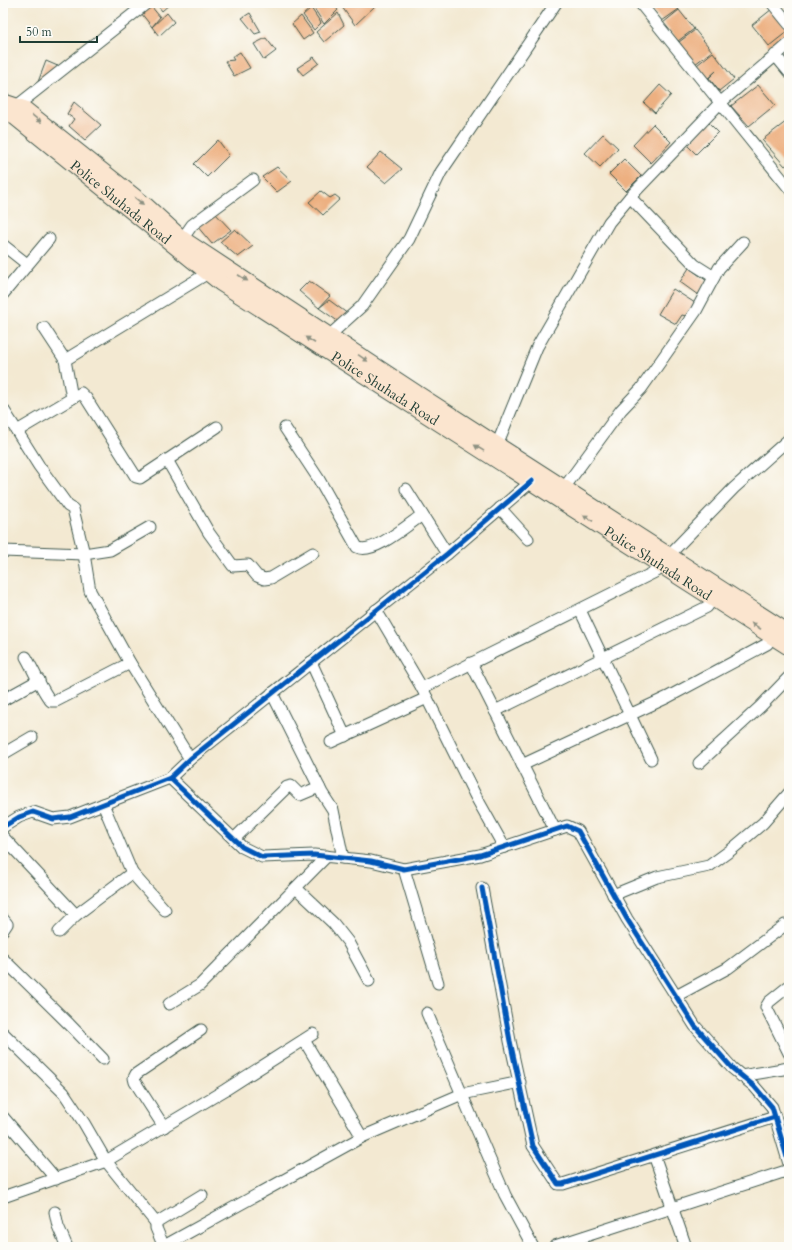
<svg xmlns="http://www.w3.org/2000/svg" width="792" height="1250" font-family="Cardo,serif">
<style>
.building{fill:#edb081}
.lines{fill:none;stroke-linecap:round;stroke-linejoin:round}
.minor-casing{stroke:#3f574c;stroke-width:13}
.secondary-casing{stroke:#3f574c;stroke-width:18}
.minor{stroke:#fff;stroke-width:11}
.secondary{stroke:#fbe5cf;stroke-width:16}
.cycleway-casing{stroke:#fdfcf7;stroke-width:8}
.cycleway{stroke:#0057b8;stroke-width:5}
.oneway{fill:#8d9182}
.labels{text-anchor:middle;stroke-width:3;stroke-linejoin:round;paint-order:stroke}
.street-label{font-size:14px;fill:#1f3d34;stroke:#fdfcf7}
</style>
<rect width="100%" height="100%" fill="#fdfcf7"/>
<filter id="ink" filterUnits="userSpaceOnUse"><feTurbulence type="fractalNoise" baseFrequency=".025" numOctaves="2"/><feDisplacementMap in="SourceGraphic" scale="8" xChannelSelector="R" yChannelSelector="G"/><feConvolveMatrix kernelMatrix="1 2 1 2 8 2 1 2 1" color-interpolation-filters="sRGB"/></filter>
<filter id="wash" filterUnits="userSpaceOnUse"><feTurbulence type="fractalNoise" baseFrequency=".012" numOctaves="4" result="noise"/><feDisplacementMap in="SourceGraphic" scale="16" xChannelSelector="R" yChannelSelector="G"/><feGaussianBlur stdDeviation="0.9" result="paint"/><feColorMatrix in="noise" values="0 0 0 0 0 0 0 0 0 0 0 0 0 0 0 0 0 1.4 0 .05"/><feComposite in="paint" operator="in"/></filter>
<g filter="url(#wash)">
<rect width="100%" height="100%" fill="#f3e9d2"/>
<g id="blocks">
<g class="building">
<path d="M156,3H171L162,11Z"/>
<path d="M294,3H306L298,9Z"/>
<path d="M315,3H332L338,10L324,24L312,5Z"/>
<path d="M339,3H373L375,6L355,25Z"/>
<path d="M646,3H674L679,9L662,21Z"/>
<path d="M151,6L160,17L152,27L167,13L174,22L159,36L152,27L141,13Z"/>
<path d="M311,8L321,23L314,30L303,15Z"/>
<path d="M772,9L788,31L769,46L752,25Z"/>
<path d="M679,10L694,29L678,41L663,23Z"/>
<path d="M250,13L261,32L255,34L242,18Z"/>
<path d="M338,13L344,25L324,42L316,32Z"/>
<path d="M301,16L313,33L303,40L292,24Z"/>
<path d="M695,30L712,51L695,64L679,42Z"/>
<path d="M266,38L276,51L264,60L254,44Z"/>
<path d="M240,52L250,68L234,76L225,61L234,60L232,57Z"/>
<path d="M713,52L734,79L719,91L709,78L716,71L707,79L697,65Z"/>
<path d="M314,57L319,63L303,75L297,68Z"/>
<path d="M46,61L60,67L39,85L38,82Z"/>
<path d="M660,85L671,95L655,113L644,103Z"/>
<path d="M758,85L775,105L749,126L731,106Z"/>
<path d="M74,102L101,125L85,140L69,126L74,119L67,114Z"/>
<path d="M787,121L789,123V163L785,166L762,140Z"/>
<path d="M709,123L718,132L696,154L687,145Z"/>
<path d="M653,124L671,142L651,163L633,145Z"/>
<path d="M603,134L618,148L600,167L585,153Z"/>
<path d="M218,140L229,155L207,177L194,164Z"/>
<path d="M381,152L402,169L386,183L367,167Z"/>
<path d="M624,159L641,176L626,191L609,174Z"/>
<path d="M277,167L292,181L277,192L262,177Z"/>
<path d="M321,191L330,198L335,195L340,199L323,215L309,202Z"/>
<path d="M214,212L231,230L212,244L197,226Z"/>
<path d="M235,229L253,246L238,257L220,242Z"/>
<path d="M689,268L707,281L698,295L680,282Z"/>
<path d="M309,281L330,296L319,308L299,291Z"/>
<path d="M673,289L695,303L686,316L682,315L676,324L658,314Z"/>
<path d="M329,300L348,314L339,322L319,308Z"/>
</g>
</g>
</g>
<g filter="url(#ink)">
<use href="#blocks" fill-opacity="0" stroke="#3f574c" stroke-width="1"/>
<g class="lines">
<g class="minor-casing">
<g id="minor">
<path d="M640,3L789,188"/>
<path d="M772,3L789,24"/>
<path d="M775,55L789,72"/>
<path d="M3,119L9,112L147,3"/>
<path d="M630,197L695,265L714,277"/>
<path d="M3,245L27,264"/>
<path d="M178,245L192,225L253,180"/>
<path d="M3,294L49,239"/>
<path d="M44,328L65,360L72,398"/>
<path d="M330,335L362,306L409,239L441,172L556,3"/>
<path d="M65,360L208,273"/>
<path d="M3,409L39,466L68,506L73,509L84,554L90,591L130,663L190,759"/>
<path d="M285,428L318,478L357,547C372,556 409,524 422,515"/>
<path d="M17,431L81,393L86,398L136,477L140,478L217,427"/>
<path d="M497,445L537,347L609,222L630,197L720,103L789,44"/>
<path d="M167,460L209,533L233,566L248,565L257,576L264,579L271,578L313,553"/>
<path d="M564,488L621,410L641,389L696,311L719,268L743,242"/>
<path d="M406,489L447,554"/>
<path d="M500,508L528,539"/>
<path d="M3,551L84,554L110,550L150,527"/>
<path d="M668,556L734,488L789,439"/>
<path d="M376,610L422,688L475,795L504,847"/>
<path d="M580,610L651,759"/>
<path d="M26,657C32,667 44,695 51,701H56L130,663"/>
<path d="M311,662L345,736"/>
<path d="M471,663L555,830"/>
<path d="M422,688L657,571L662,565"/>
<path d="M272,693L322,793L333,810L343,858"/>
<path d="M3,700L39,680"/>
<path d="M495,711L707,607L713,598"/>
<path d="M331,742L427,698"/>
<path d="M3,754L32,737"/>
<path d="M699,763L761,706L789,677"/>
<path d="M522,765L668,697L767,644L772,636"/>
<path d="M170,778L242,847L262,857L314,855L371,861L404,869L480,855L567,826L578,831L627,919L695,1026L732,1068L754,1086L772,1107L789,1164"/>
<path d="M103,804L132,873L165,910"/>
<path d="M3,827L19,817L33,812L53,819L70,817L170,778L190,759L447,554L532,481"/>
<path d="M3,837L76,915"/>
<path d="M234,839L287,787L291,786L300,795L319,787"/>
<path d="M404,869L438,983"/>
<path d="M296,888L333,923L348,942L369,981"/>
<path d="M482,888L510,1041L533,1146L558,1184H563L775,1117"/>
<path d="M613,895L657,877L709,866L731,850L763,823L789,793"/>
<path d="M3,919L7,924L3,930"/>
<path d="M59,932L76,915L132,873"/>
<path d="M3,959L69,1024L103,1059"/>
<path d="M789,986L769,1002L766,1007L789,1053"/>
<path d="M676,996L728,968L785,925"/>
<path d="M169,1004L200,985L327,856"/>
<path d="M427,1013L505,1195L533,1247"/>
<path d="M3,1033L64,1093L84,1123L106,1161L156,1223"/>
<path d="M304,1040L362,1137"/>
<path d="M741,1076L789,1068"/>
<path d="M3,1117L56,1179"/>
<path d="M164,1127L135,1082L134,1078L136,1074L201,1030"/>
<path d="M654,1155L686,1247"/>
<path d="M3,1197L106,1161L225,1090L313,1034"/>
<path d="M55,1212L58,1226L67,1247"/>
<path d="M164,1246L362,1137L462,1094L520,1082"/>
<path d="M555,1246L789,1170"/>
<path d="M164,1247L156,1228V1223L202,1195"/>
</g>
</g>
<g class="secondary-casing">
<g id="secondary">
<path id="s1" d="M3,102L9,112L221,283L789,647"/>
<path d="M3,102L24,109L146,206L182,239L419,395L789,633"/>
</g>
</g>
<use href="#minor" class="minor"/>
<use href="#secondary" class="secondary"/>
<g class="cycleway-casing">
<g id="cycleway">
<path d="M170,778L242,847L262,857L314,855L371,861L404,869L480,855L567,826L578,831L627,919L695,1026L732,1068L754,1086L772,1107L789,1164"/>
<path d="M3,827L19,817L33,812L53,819L70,817L170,778L190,759L447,554L532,481"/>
<path d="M482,888L510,1041L533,1146L558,1184H563L775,1117"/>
</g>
</g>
<use href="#cycleway" class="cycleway"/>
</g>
<defs><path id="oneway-solid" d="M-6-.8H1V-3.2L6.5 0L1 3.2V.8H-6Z"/></defs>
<g class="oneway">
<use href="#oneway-solid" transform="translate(37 119) rotate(39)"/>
<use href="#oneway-solid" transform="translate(139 201) rotate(39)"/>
<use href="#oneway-solid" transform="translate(243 278) rotate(33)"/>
<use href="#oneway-solid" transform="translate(310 340) rotate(-147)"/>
<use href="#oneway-solid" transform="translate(363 358) rotate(34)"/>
<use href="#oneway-solid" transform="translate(479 448) rotate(-148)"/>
<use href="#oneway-solid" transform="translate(588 518) rotate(-147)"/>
<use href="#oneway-solid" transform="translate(756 626) rotate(-147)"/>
</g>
</g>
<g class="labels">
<g class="street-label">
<text dy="5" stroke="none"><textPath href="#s1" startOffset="155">Police Shuhada Road</textPath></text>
<text dy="5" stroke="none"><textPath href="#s1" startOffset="479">Police Shuhada Road</textPath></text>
<text dy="5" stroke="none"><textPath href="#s1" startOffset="803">Police Shuhada Road</textPath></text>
</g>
</g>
<rect width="792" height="1250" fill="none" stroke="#fdfcf7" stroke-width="16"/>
<path d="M20 36v6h77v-6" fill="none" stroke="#1f3d34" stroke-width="2"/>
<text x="26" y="36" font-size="12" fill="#1f3d34" stroke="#fdfcf7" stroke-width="3" paint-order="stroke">50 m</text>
</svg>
